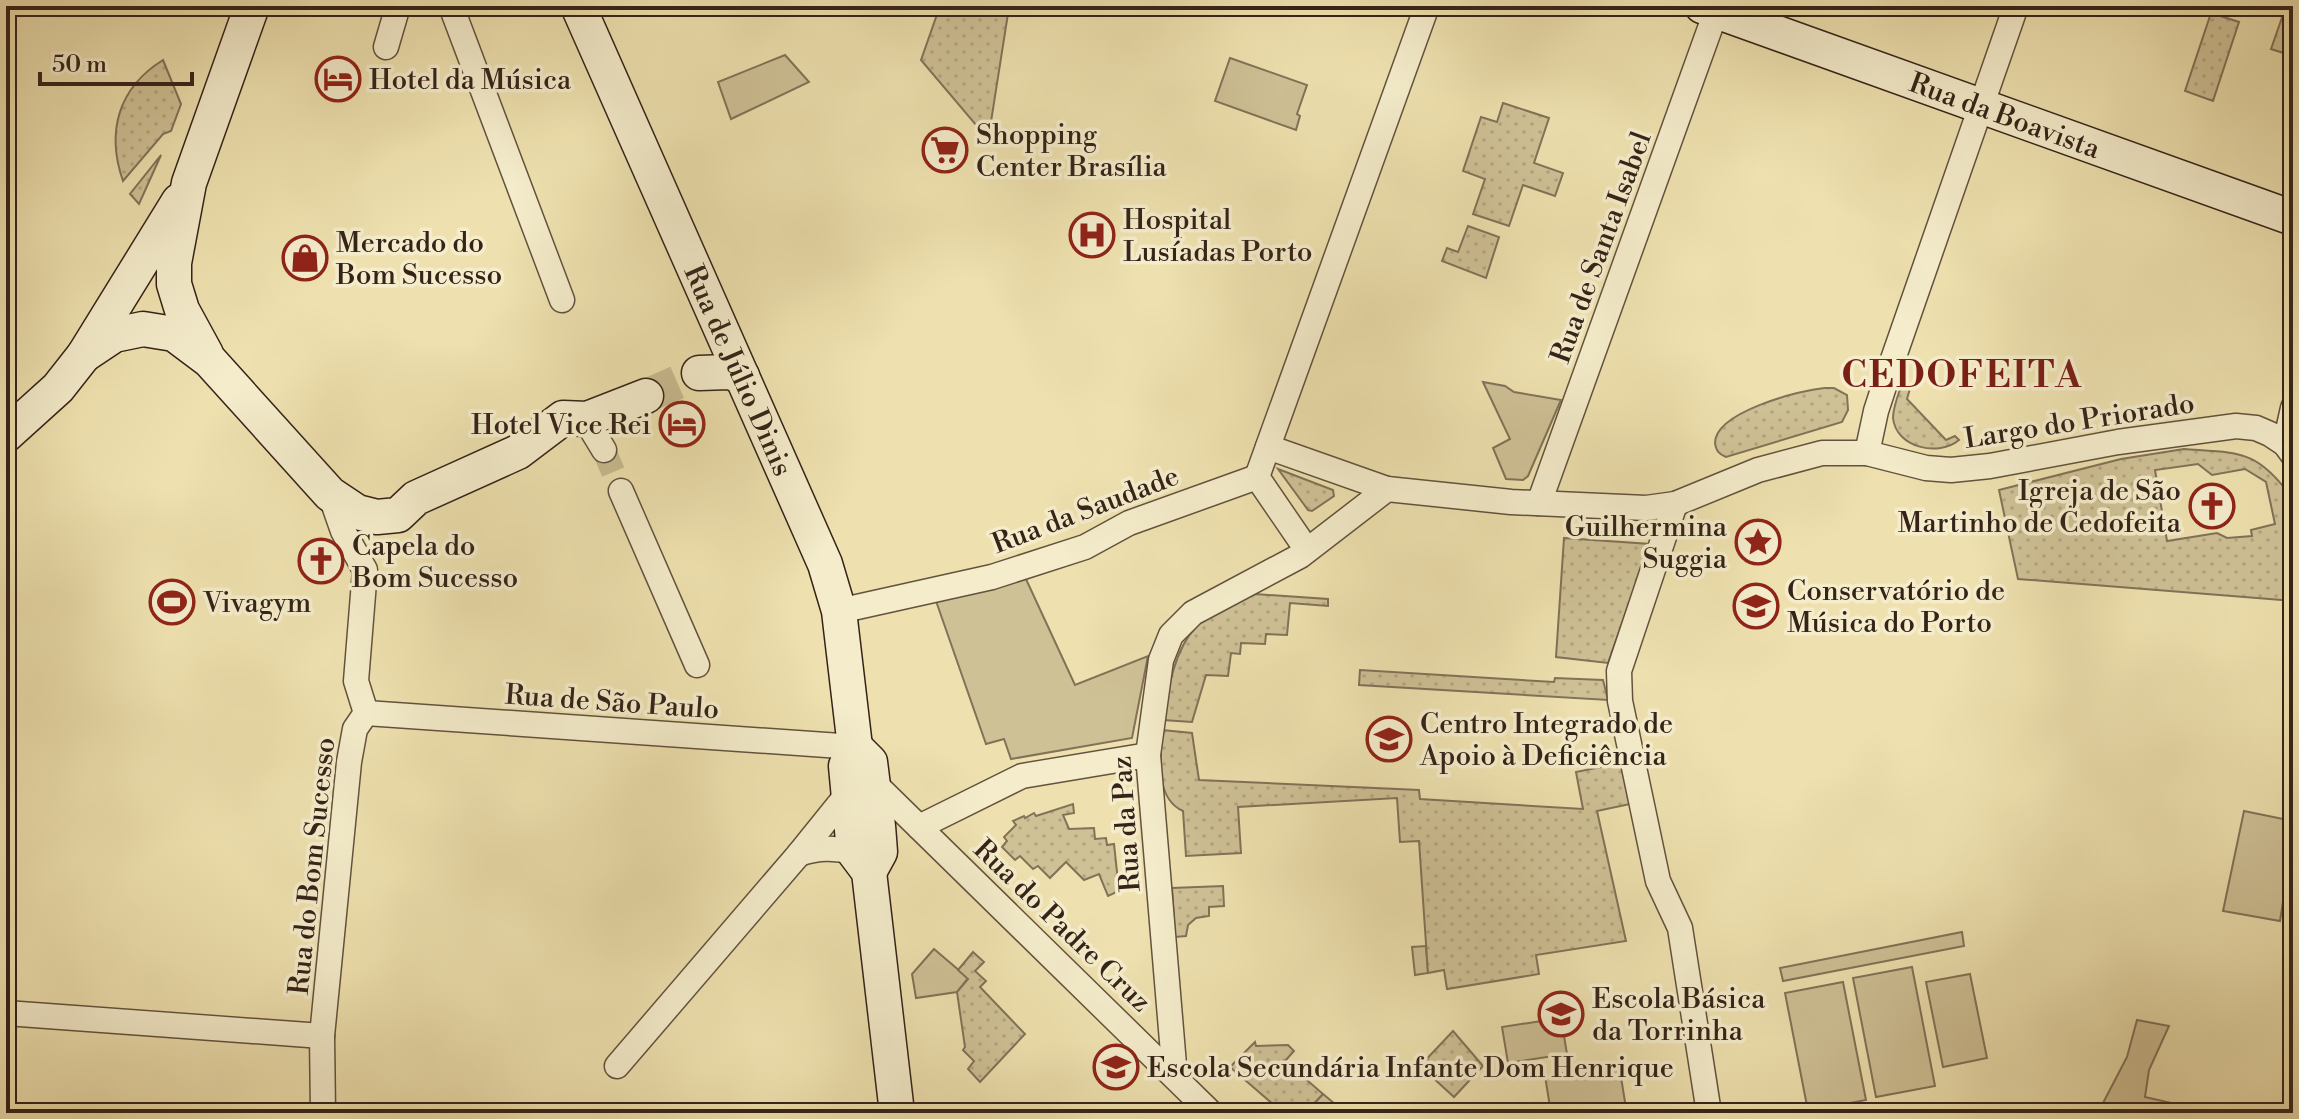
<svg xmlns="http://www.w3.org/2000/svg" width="2299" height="1119" font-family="'Libre Bodoni',serif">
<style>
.grass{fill:#cfc196;stroke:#827258;stroke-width:2}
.park{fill:url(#park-dots);stroke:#827258;stroke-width:2;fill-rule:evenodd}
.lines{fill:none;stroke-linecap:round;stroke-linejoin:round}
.street-tunnel{stroke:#c9bb91;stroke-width:24;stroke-dasharray:24 12;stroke-linecap:butt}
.secondary-tunnel{stroke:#c9bb91;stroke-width:34;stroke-dasharray:34 17;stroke-linecap:butt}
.street-casing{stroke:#63523e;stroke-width:27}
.secondary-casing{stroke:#352319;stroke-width:37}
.street{stroke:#f4eccb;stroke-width:24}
.secondary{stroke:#f4eccb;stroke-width:34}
.labels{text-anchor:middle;stroke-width:7;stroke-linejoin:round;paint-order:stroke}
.poi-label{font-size:28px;fill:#352319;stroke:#f4eccb;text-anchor:start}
.street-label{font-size:28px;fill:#352319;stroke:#f4eccb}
.district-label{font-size:36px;font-weight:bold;letter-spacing:2px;fill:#7a1f14;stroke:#f4eccb}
</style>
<defs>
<pattern id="park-dots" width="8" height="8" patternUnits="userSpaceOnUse" patternTransform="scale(2)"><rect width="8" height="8" fill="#cfc196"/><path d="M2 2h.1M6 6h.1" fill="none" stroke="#b2a681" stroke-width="1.8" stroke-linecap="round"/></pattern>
</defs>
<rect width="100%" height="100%" fill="#eee1af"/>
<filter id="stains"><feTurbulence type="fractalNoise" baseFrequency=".0025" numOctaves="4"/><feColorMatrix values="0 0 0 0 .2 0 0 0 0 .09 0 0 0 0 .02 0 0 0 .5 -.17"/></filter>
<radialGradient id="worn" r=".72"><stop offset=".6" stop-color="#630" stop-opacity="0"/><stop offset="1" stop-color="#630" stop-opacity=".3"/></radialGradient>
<g class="grass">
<path d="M785,55L809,82L731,119L718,82Z"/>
<path d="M1230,58L1307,85L1297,114L1300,116L1296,130L1215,101Z"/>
<path d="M1483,382L1505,386L1514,392L1561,400L1528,476L1523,480L1506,479L1493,448L1510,439Z"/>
<path d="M1025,577L1075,685L1148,656L1132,738L1011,759L1004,739L986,744L936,601Z"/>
<path d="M2244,811L2293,821V904L2283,902L2280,921L2223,911Z"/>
<path d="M1962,932L1964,946L1783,981L1780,968Z"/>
<path d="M1426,946L1428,973L1415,975L1412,947Z"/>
<path d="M934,949L968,978L957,992L916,998L912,974Z"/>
<path d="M1912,967L1935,1086L1876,1097L1853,978Z"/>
<path d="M1970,974L1987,1058L1943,1067L1926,982Z"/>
<path d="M1843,982L1866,1100L1808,1111L1785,993Z"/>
<path d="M1561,1018L1567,1054L1508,1063L1502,1027Z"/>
<path d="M2137,1020L2169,1026L2149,1070L2145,1097L2215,1113H2040L2103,1103L2127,1057Z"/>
<path d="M1619,1065L1626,1108L1595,1113H1551L1545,1076Z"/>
<path d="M1323,1094L1335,1104L1326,1113H1305Z"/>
</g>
<g class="park">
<path d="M940,6H1056L1053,13L1009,7L990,128L995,132L987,138L921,60Z"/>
<path d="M2286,6H2293V56L2271,49Z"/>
<path d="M2211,13L2239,22L2213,101L2185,91Z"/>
<path d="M163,60L181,104L171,131L163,134L123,181C106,132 118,88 163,60Z"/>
<path d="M1503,103L1549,118L1534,163L1563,173L1555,196L1523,185L1509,226L1473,214L1485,179L1463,171L1481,117L1497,122Z"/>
<path d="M161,155L139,204L130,194Z"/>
<path d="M1468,226L1499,237L1486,278L1442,261L1447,248L1458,252Z"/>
<path d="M1903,381L1911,385L1907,399L1946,440L1955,436L1959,440C1939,457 1896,448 1893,418C1893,406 1899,393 1903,381Z"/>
<path d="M1825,388H1834L1847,395L1848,410L1842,422L1726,457C1719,454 1716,451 1715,443C1715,412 1800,390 1825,388Z"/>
<path d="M2184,449C2240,453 2257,449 2293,499V601L2018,579L1999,490L2121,459ZM2198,464L2212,475L2245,469L2266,482L2275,524L2251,530L2252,536L2227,538L2217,533L2167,541L2155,470Z"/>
<path d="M1278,469L1333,490L1334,496L1312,511L1308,510Z"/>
<path d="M1564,538L1650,544L1608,663L1556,657Z"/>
<path d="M1255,594L1328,599V606L1290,603L1287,635L1266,634L1265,644L1241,643L1240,654L1231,653L1228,676L1206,675L1192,722L1163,720C1168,690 1174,650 1196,627C1210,611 1236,602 1255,594Z"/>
<path d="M1360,670L1554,682L1555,678L1603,680L1608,700L1359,685Z"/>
<path d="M1162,730L1192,733L1199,780L1419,790L1420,799L1583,809L1576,772L1621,763L1630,804L1597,811L1626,941L1536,955L1539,974L1447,989L1444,970L1428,973L1419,841L1400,842L1397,798L1238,807L1241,853L1186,856L1183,811C1154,798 1161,757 1162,730Z"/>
<path d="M1073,804L1074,813L1063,815L1069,829L1094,828L1095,839L1106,838L1107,845L1114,844L1119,891L1108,896L1099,874L1084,880L1066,862L1050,878L1038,866L1033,869L1020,856L1015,860L1002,847L1007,841L1004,837L1016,825L1013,821L1024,816L1025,818L1034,813L1036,816Z"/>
<path d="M1223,886L1224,906L1209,907V916L1196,918L1188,925L1186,936L1175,937L1172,888Z"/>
<path d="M973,952L984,962L975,971L986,981L980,987L1025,1034L980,1082L968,1069L974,1061L963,1050L965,1047L957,992L968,979L958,970Z"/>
<path d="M1453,1031L1483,1066L1454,1097L1420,1066Z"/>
<path d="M1255,1042L1256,1046L1288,1045L1294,1051L1285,1061L1323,1094L1305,1113H1296L1288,1106L1282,1112L1230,1067Z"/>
</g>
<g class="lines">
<path class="street-tunnel" d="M604,450L621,491"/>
<path class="secondary-tunnel" d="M646,396L699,373"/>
<g class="street-casing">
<g id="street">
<path d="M451,6L562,300"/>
<path d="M386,47L398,6"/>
<path d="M590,427L604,450"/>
<path d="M2285,444L2293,408"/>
<path d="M1268,447L1387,489L1511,502L1646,508L1675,504L1758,470L1822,453H1867L1926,468L1951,470L1990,466L2118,442L2236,426L2256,428L2270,434L2285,444L2293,455"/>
<path d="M1867,453L1876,411L1891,365L2016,6"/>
<path d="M1257,477L1427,6"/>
<path d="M1257,477L1307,550"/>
<path d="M621,491L697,665"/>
<path d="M330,494L343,531L365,570L356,681L366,713"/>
<path d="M1539,503L1718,6"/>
<path d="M1675,504L1619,671L1620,701L1658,881L1680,928L1709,1113"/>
<path d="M839,611L992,577L1085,547L1129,523L1257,477"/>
<path d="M366,713L855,747"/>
<path d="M872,781L1211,1113"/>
<path d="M919,827L1022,776L1148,755"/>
<path d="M799,854C819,847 834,848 854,852"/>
<path d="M6,1013L322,1036"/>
<path d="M617,1066L799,854L849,792"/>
<path d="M1175,1077L1148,755L1161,660L1171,635L1193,613L1300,556L1387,489"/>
<path d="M323,1113L322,1036L349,762L355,729L366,713"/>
</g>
</g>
<g class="secondary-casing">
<g id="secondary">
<path d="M578,6L825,564L839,611L855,747L846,766L854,852L869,872L897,1113"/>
<path d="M1702,6L2293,218"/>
<path d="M206,354L182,310L174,284V263L189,183L252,6"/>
<path d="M84,355L114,335L143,329L174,334L210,361L330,494L357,512L377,517L398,515L416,498L518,452L563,418L587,419L646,396"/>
<path d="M699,373L729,372L742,376"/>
<path d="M6,435L58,388L84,355L179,201"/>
<path d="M855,747L870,762L878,826L880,852L869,872"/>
</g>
</g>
<use href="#street" class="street"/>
<use href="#secondary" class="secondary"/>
</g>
<defs>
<g id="hotel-ring" transform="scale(2.3)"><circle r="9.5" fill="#f4eccb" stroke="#8f2418" stroke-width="1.5"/><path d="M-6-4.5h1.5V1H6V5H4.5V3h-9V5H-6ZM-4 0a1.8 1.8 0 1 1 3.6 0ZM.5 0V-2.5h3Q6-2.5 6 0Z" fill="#8f2418"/></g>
<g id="supermarket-ring" transform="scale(2.3)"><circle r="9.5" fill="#f4eccb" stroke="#8f2418" stroke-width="1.5"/><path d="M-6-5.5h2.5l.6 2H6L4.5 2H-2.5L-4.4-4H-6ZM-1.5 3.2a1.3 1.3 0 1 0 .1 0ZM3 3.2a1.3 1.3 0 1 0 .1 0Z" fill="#8f2418"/></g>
<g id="hospital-ring" transform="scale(2.3)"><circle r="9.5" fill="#f4eccb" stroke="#8f2418" stroke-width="1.5"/><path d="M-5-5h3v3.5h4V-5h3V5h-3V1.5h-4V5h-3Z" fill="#8f2418"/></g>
<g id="shop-ring" transform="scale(2.3)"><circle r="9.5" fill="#f4eccb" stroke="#8f2418" stroke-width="1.5"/><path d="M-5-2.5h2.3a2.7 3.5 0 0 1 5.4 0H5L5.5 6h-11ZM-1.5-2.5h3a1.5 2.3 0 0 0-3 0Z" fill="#8f2418"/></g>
<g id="church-ring" transform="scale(2.3)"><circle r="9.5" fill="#f4eccb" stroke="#8f2418" stroke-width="1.5"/><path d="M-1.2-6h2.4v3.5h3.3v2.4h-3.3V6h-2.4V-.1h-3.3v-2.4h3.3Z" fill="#8f2418"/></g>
<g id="sight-ring" transform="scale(2.3)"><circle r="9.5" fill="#f4eccb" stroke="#8f2418" stroke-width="1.5"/><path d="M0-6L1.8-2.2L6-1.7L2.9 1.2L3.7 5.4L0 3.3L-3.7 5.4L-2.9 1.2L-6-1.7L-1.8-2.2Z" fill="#8f2418"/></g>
<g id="stadium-ring" transform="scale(2.3)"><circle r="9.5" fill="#f4eccb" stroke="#8f2418" stroke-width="1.5"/><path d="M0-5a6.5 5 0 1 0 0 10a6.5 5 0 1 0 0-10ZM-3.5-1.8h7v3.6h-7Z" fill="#8f2418"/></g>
<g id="school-ring" transform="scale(2.3)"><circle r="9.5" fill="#f4eccb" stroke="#8f2418" stroke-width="1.5"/><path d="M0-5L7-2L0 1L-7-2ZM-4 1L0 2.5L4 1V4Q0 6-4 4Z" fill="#8f2418"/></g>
</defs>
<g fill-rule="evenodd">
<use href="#hotel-ring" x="338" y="79"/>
<use href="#supermarket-ring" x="945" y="150"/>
<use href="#hospital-ring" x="1092" y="235"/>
<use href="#shop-ring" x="305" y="258"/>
<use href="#hotel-ring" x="682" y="424"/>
<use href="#church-ring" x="2212" y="506"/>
<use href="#sight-ring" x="1758" y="542"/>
<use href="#church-ring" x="321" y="561"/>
<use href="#stadium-ring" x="172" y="602"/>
<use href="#school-ring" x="1756" y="606"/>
<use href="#school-ring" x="1389" y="739"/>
<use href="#school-ring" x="1561" y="1014"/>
<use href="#school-ring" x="1116" y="1067"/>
</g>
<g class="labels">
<g class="poi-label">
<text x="369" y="89">Hotel da Música</text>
<text x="976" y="144">Shopping<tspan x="976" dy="32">Center Brasília</tspan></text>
<text x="1123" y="229">Hospital<tspan x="1123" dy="32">Lusíadas Porto</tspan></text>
<text x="336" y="252">Mercado do<tspan x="336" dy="32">Bom Sucesso</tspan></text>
<text x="651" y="434" text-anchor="end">Hotel Vice Rei</text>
<text x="2181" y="500" text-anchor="end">Igreja de São<tspan x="2181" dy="32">Martinho de Cedofeita</tspan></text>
<text x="1727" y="536" text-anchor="end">Guilhermina<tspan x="1727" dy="32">Suggia</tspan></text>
<text x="352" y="555">Capela do<tspan x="352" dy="32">Bom Sucesso</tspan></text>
<text x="1787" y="600">Conservatório de<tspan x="1787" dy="32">Música do Porto</tspan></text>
<text x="203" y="612">Vivagym</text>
<text x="1420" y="733">Centro Integrado de<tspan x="1420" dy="32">Apoio à Deficiência</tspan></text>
<text x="1592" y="1008">Escola Básica<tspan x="1592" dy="32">da Torrinha</tspan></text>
<text x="1147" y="1077">Escola Secundária Infante Dom Henrique</text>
</g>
<g class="street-label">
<text transform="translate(2005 115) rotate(20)" y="10">Rua da Boavista</text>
<text transform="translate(1600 247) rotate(-70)" y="10">Rua de Santa Isabel</text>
<text transform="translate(739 370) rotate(66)" y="10">Rua de Júlio Dinis</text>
<text transform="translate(2079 420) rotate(-9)" y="10">Largo do Priorado</text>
<text transform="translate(1085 509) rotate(-21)" y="10">Rua da Saudade</text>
<text transform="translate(612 701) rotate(4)" y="10">Rua de São Paulo</text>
<text transform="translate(1125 824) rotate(-94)" y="10">Rua da Paz</text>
<text transform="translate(311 866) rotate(-84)" y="10">Rua do Bom Sucesso</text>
<text transform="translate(1063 925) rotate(44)" y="10">Rua do Padre Cruz</text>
</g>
<g class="district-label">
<text x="1962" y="387">CEDOFEITA</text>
</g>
</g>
<rect width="2299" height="1119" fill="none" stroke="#eee1af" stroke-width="32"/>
<rect x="8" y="8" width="2283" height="1103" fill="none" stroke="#352319" stroke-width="4"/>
<rect x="16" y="16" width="2267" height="1087" fill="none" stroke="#352319" stroke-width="2"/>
<path d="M40 72v12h152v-12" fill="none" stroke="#352319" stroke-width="4"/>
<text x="52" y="72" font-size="24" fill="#352319" stroke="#f4eccb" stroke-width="6" paint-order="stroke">50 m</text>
<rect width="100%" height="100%" filter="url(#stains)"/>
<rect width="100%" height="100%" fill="url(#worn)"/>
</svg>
